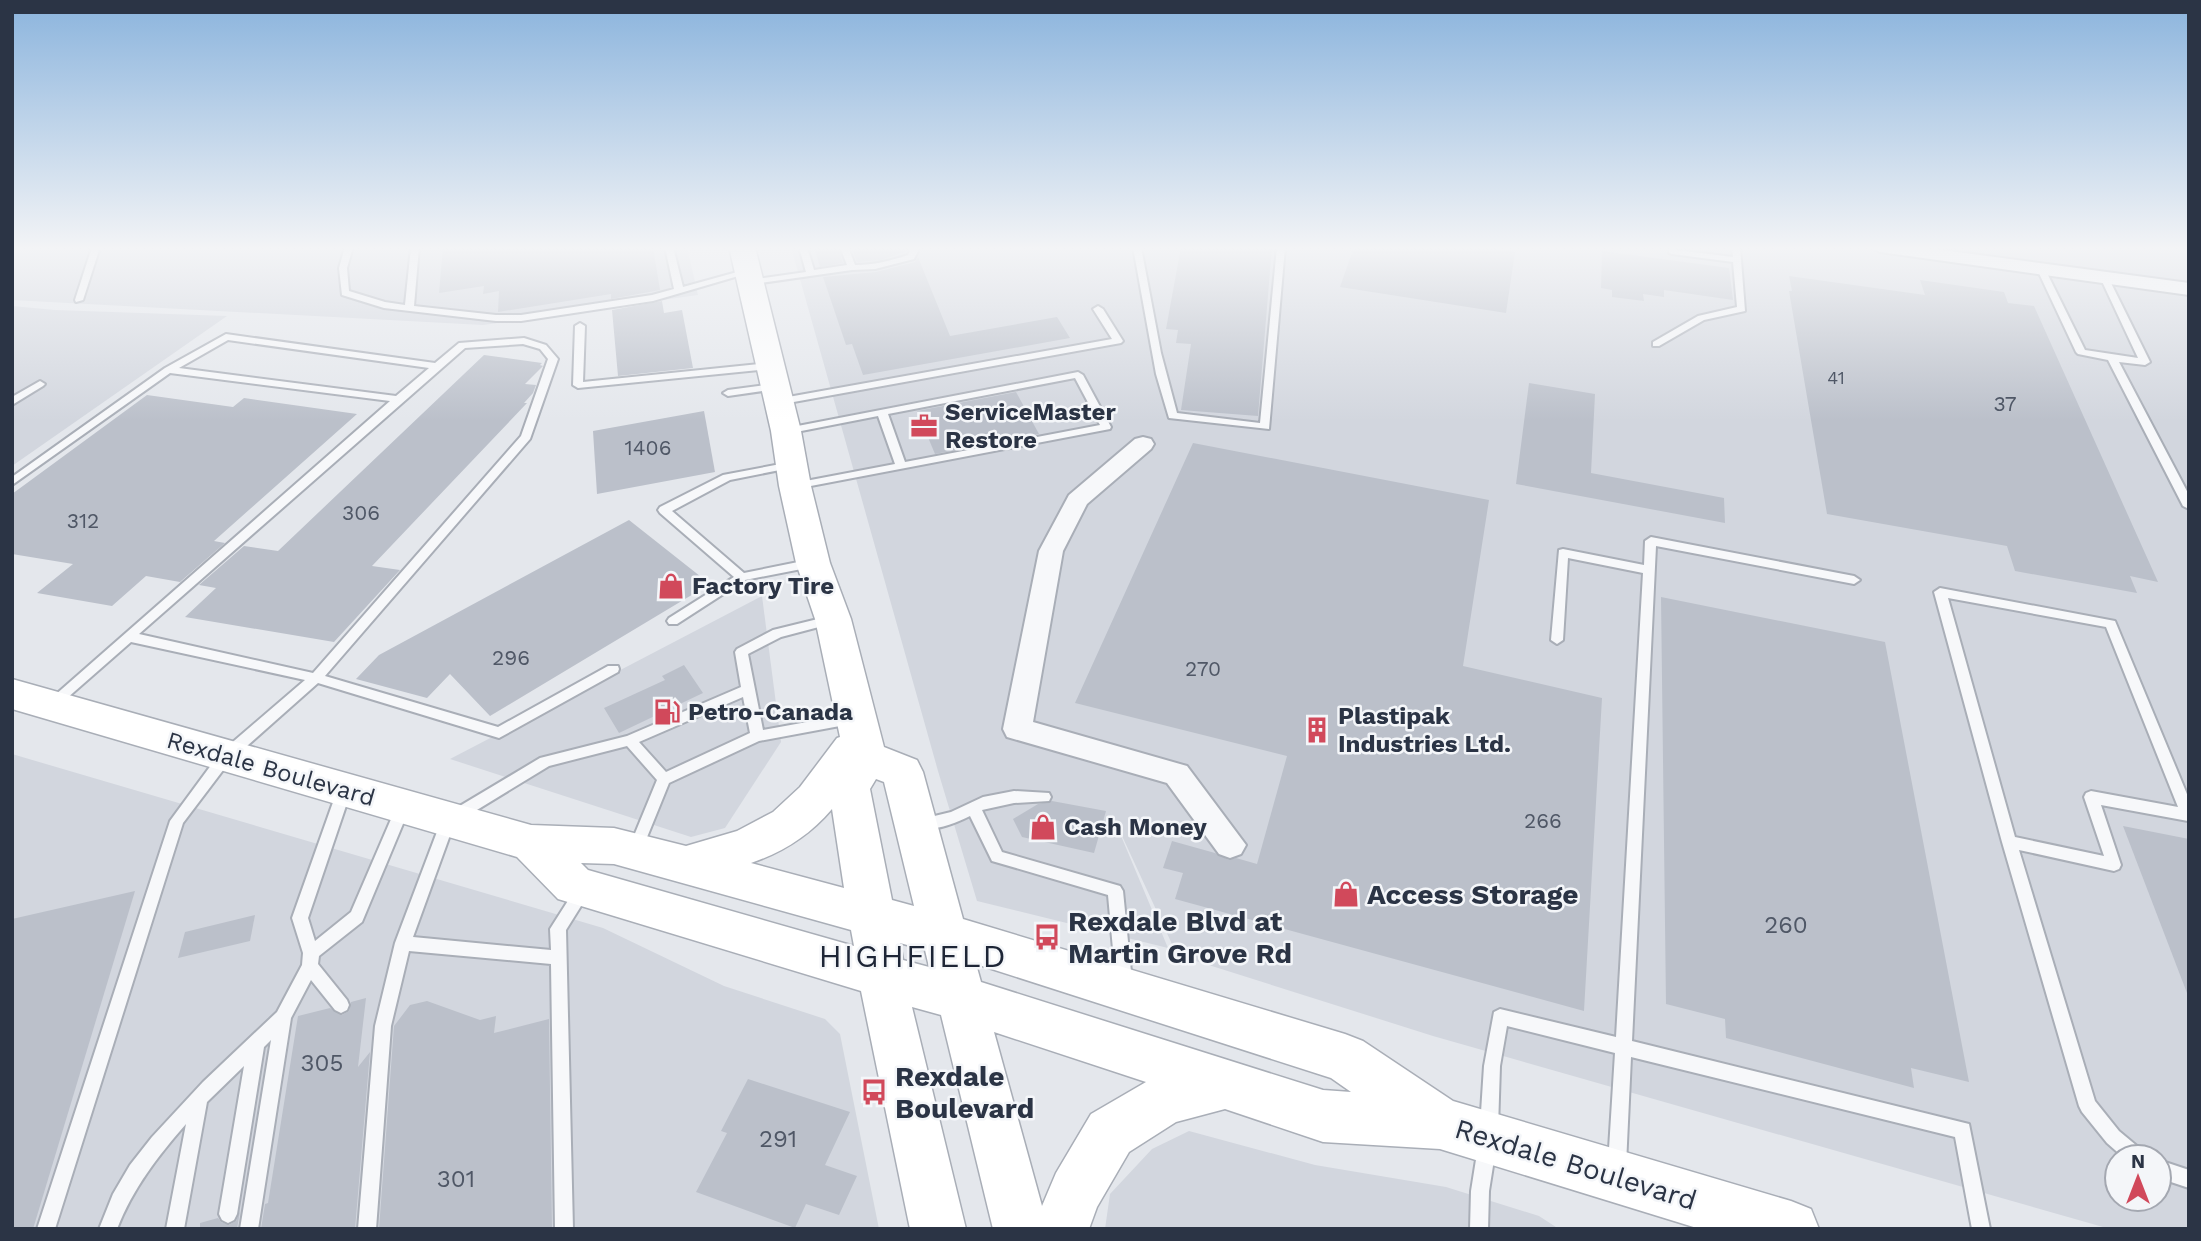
<svg xmlns="http://www.w3.org/2000/svg" width="2201" height="1241" font-family="'Work Sans',sans-serif">
<style>
.built{fill:#d2d6de;fill-rule:evenodd}
.building{fill:#bbc0ca}
.lines{fill:none;stroke-linecap:round;stroke-linejoin:round}
.service-casing{stroke:#a9aeb7;stroke-width:4}
.minor-casing{stroke:#a9aeb7;stroke-width:4}
.secondary-casing{stroke:#a9aeb7;stroke-width:3}
.service{fill:#f7f8fa;fill-rule:evenodd}
.minor{fill:#f7f8fa;fill-rule:evenodd}
.secondary{fill:#fff;fill-rule:evenodd}
.labels{text-anchor:middle;stroke-width:5;stroke-linejoin:round;paint-order:stroke}
.far-number-label{font-size:18px;fill:#4f5766}
.number-label{font-size:21px;fill:#4f5766}
.poi-label{font-size:24px;font-weight:bold;fill:#2b3445;stroke:#f4f6f9;text-anchor:start}
.street-label{font-size:24px;fill:#2b3445;stroke:#f4f6f9}
.near-number-label{font-size:24px;fill:#4f5766}
.near-poi-label{font-size:28px;font-weight:bold;fill:#2b3445;stroke:#f4f6f9;text-anchor:start}
.near-street-label{font-size:28px;fill:#2b3445;stroke:#f4f6f9}
.near-neighbourhood-label{font-size:32px;letter-spacing:2px;fill:#1d2536;stroke:#f4f6f9}
</style>
<rect width="100%" height="100%" fill="#e4e7ec"/>
<g class="built">
<path d="M12,247H687L698,295L483,325L12,300Z"/>
<path d="M791,247H2189V1229H2110L1433,1036L1177,955L1111,812L1168,948L977,901L938,771ZM2117,1157H2159V1199H2117Z"/>
<path d="M12,306L55,310L227,316L12,466Z"/>
<path d="M762,596L781,742L725,828L691,837L450,759Z"/>
<path d="M12,754L603,928L724,986L825,1019L840,1034L879,1229H12Z"/>
<path d="M1189,1131L1315,1165L1446,1187L1539,1216L1559,1229H1105L1110,1194L1152,1149Z"/>
</g>
<g class="building">
<path d="M443,247H653L660,290L611,299V294L498,312L499,291L483,294L484,286L439,293Z"/>
<path d="M814,247H838L843,263L820,267Z"/>
<path d="M851,247H906L907,251L881,260L857,262Z"/>
<path d="M1181,247H1272L1258,416L1181,410L1191,344L1176,343L1178,330L1166,329Z"/>
<path d="M1354,247H1478L1515,252L1506,313L1340,287Z"/>
<path d="M1602,251L1729,268L1733,300L1664,290V297L1643,294L1644,301L1612,297V290L1601,288Z"/>
<path d="M918,257L950,336L1057,317L1070,338L863,375L852,344L846,345L823,277L876,272L915,262Z"/>
<path d="M1789,276L1925,295L1920,280L2004,292L2008,303L2034,306L2158,582L2130,576L2137,593L2015,571L2007,546L1827,514L1789,291H1792Z"/>
<path d="M662,301L664,313L682,310L693,368L618,376L612,310Z"/>
<path d="M484,355L542,363L540,365L543,366L525,384L536,385L533,393L524,403H527L372,566L400,570L334,642L185,617L216,588L199,585L244,546L278,551Z"/>
<path d="M1529,383L1595,394L1591,473L1724,498L1725,523L1516,484Z"/>
<path d="M1016,392L1039,434L935,454L917,411Z"/>
<path d="M147,395L233,407L244,398L357,414L214,541L225,543L180,582L146,576L112,606L37,593L73,564L12,554V494Z"/>
<path d="M704,411L715,472L597,494L593,431Z"/>
<path d="M1193,443L1489,500L1463,666L1602,698L1584,1011L1175,899L1183,873L1163,868L1172,841L1215,853L1229,860L1236,858L1257,864L1287,756L1075,703Z"/>
<path d="M629,520L710,584L490,716L450,674L427,698L356,679L379,655Z"/>
<path d="M1661,597L1885,642L1969,1082L1911,1068L1914,1088L1726,1038L1725,1019L1666,1004Z"/>
<path d="M684,665L703,693L619,733L604,708L665,680L662,676Z"/>
<path d="M1052,801L1106,811L1094,853L1022,837L1013,819L1038,804Z"/>
<path d="M2123,826L2189,839V993H2187Z"/>
<path d="M135,891L33,1229H12V919Z"/>
<path d="M255,915L250,941L178,958L185,932Z"/>
<path d="M366,998L358,1067L370,1052L355,1229H261L265,1204L268,1203L298,1016L330,1008L342,1015L349,1011L351,1002Z"/>
<path d="M427,1001L480,1020L496,1016L494,1033L549,1019L552,1229H379L394,1026L410,1005Z"/>
<path d="M748,1079L850,1112L825,1165L857,1176L839,1215L806,1204L795,1228L696,1192L727,1133L721,1131Z"/>
<path d="M240,1211L237,1229H200V1223L218,1218L221,1222L229,1225L236,1221Z"/>
</g>
<g class="lines">
<g class="service-casing">
<g id="service">
<path d="M92,247H100L83,300L76,302L75,300Z"/>
<path d="M345,247H353L347,268L349,291L385,302L405,305L411,247H419L414,306L496,315H521L652,295L674,289L665,247H673L683,287L748,269L752,272L653,301L521,321H496L384,308L342,295L339,268Z"/>
<path d="M799,247H807L814,270L847,265L840,247H848L855,265C874,265 890,261 908,255L910,251L908,247H916L918,251L914,259L875,269L852,270L747,285L746,283L750,280L806,272Z"/>
<path d="M1133,247H1141L1161,353L1177,413L1260,423L1277,247H1285L1269,429L1169,418L1156,374Z"/>
<path d="M1732,247H1740L1745,311L1704,320L1659,346H1653V342L1698,316L1737,307L1733,262L1672,254L1669,253V249L1733,257Z"/>
<path d="M2038,267L2045,269L2085,350L2138,358L2100,277L2104,274L2108,277L2150,362L2145,365L2119,362L2189,495V509L2183,506L2108,360L2078,354L2076,352L2037,269Z"/>
<path d="M1098,306L1103,309L1123,341L1121,343L777,405L772,402L777,399L1112,339L1093,309Z"/>
<path d="M580,323L585,326L583,382L769,363L774,366L769,369L578,388L573,385L575,326Z"/>
<path d="M226,334L435,363L459,343L524,338L546,345L558,359L530,439L325,676L498,727L608,666H618L619,669L618,672L499,738L318,683L230,761L183,823L55,1229H37L170,821L220,753L305,680L131,642L58,706H48L46,703L390,401L170,373L12,485V477L165,368ZM228,340L429,368L396,396L179,368ZM523,344L540,349L548,359L521,436L313,673L139,634L465,348Z"/>
<path d="M1078,372L1083,375L1111,427L1110,429L795,489L790,486L795,483L895,464L878,416L786,434L782,433V429ZM1075,378L1100,425L905,462L888,414Z"/>
<path d="M40,381L45,384L43,386L12,405V397Z"/>
<path d="M774,384L779,387L777,389L728,396L723,393L728,390Z"/>
<path d="M791,462L795,463L796,465L795,467L730,480L672,511L744,573L813,559L819,563L817,566L745,580L677,624H669L667,621L669,618L734,577L660,513L658,510L660,507L723,475Z"/>
<path d="M1651,537L1854,576L1860,580L1854,584L1656,546L1632,1041L1969,1124L1990,1229H1972L1955,1137L1631,1057L1626,1165L1623,1171L1617,1174L1611,1171L1608,1165L1615,1053L1507,1026L1500,1066L1498,1128L1495,1134L1489,1137L1483,1134L1480,1128L1484,1066L1494,1012L1500,1009L1616,1037L1643,573L1568,558L1563,640L1557,644L1551,640L1559,550L1563,549L1644,565L1645,541Z"/>
<path d="M1940,588L2115,621L2189,799L2188,821L2101,805L2121,865L2119,869L2114,871L2019,850L2095,1101L2119,1131L2143,1151L2146,1157H2123L2107,1143L2082,1112L2079,1106L2002,842L1934,592ZM1948,598L2106,627L2178,807L2091,791L2086,793L2084,797L2104,856L2015,837Z"/>
<path d="M830,616L834,617L836,620L834,623L781,637L748,654L763,730L851,714L856,715L858,719L856,723L759,741L669,783L641,852L636,854L631,852L629,848L657,780L627,746L549,766L454,824L413,937L551,950L550,929L578,885L583,883L588,885L591,890L566,930L573,1229H555L551,964L409,951L391,1026L376,1229H358L375,1026L395,943L443,816L540,758L627,736L741,687L735,652L737,649L773,630ZM743,697L750,733L666,772L639,742Z"/>
<path d="M344,785L349,787L351,791L308,918L315,941L351,912L398,803L403,801L408,803L410,807L362,922L319,956L318,964L347,1000L349,1005L347,1010L341,1013L335,1010L311,980L291,1018L258,1229H240L271,1040L264,1047L237,1214L234,1220L228,1223L222,1220L219,1214L244,1066L207,1102L184,1229H166L186,1124C158,1156 133,1188 117,1229H99L113,1194L130,1165L152,1137L203,1082L277,1012L302,965L303,953L292,918L337,791L339,787Z"/>
<path d="M1014,791L1049,793L1051,797L1049,801L1014,803L982,810L1002,852L1120,886L1123,891L1132,982L1130,987L1124,989L1118,987L1116,982L1108,895L992,861L970,816C956,823 933,832 918,828L916,824L918,820L951,812L983,797Z"/>
<path d="M1487,1138L1493,1141L1496,1147L1489,1191L1488,1229H1470L1471,1191L1478,1147L1481,1141Z"/>
<path d="M2159,1160L2189,1170V1188L2159,1178Z"/>
</g>
</g>
<g class="minor-casing">
<g id="minor">
<path d="M1871,247H1920L2189,283V295L1880,252Z"/>
<path d="M1143,437L1151,439L1154,444L1151,449L1087,504L1063,551L1033,722L1187,766L1246,845L1241,854L1230,858L1219,854L1167,783L1007,737L1003,729L1039,551L1069,495L1135,439Z"/>
</g>
</g>
<g class="secondary-casing">
<path id="secondary" d="M729,247H755L801,431L811,486L830,563L851,619L884,747L917,760L923,772L963,919L1345,1034L1363,1041L1453,1101L1791,1201L1811,1209L1819,1229H1700L1440,1149L1323,1142L1225,1109L1176,1122L1129,1152L1097,1207L1089,1229H993L941,1015L912,1007L966,1229H910L861,991L558,899L517,857L12,709V679L531,825L614,828L686,846L737,831L773,812L800,787L837,738L840,737L815,619L796,563L779,486L771,431ZM876,779L884,782L914,906L892,900L870,789ZM832,809L844,888L751,863C783,852 809,836 832,809ZM581,863L614,864L851,930L854,946L588,870ZM900,943L925,950L929,967L903,960ZM976,964L1331,1078L1351,1092L1323,1090L981,982ZM994,1032L1146,1082L1091,1114L1056,1173L1042,1206Z"/>
</g>
<use href="#service" class="service"/>
<use href="#minor" class="minor"/>
<use href="#secondary" class="secondary"/>
</g>
<linearGradient id="sky" x2="0" y2="1"><stop stop-color="#8bb4dd"/><stop offset="0.59" stop-color="#f3f4f6"/><stop offset="1" stop-color="#f3f4f6" stop-opacity="0"/></linearGradient>
<rect width="2201" height="421" fill="url(#sky)"/>
<defs>
<g id="office-bare" transform="scale(2.1)"><path d="M-6-3h4V-5.5h4V-3h4V5H-6ZM-1-4.5V-3h2v-1.5ZM-6 0V1H6V0Z" fill="#d1495b" stroke="#f4f6f9" stroke-width="2.5" paint-order="stroke"/></g>
<g id="shop-bare" transform="scale(2.1)"><path d="M-5-2.5h2.3a2.7 3.5 0 0 1 5.4 0H5L5.5 6h-11ZM-1.5-2.5h3a1.5 2.3 0 0 0-3 0Z" fill="#d1495b" stroke="#f4f6f9" stroke-width="2.5" paint-order="stroke"/></g>
<g id="fuel-bare" transform="scale(2.1)"><path d="M-5.5-6h7V0h2V4h1.3V-2.5L3-4.5l.8-.8L6-3V5H2.5V1h-1V6h-7ZM-4.2-4.7v3.2H.2V-4.7Z" fill="#d1495b" stroke="#f4f6f9" stroke-width="2.5" paint-order="stroke"/></g>
<g id="building-bare" transform="scale(2.1)"><path d="M-4-6H4V6H1V3H-1V6H-4ZM-2.5-4.3h1.7v1.8h-1.7ZM.8-4.3h1.7v1.8H.8ZM-2.5-1h1.7V.8h-1.7ZM.8-1h1.7V.8H.8Z" fill="#d1495b" stroke="#f4f6f9" stroke-width="2.5" paint-order="stroke"/></g>
<g id="bus-bare" transform="scale(2.1)"><path d="M-5-6H5V4H4V6H2V4H-2V6H-4V4H-5ZM-3.5-4V0h7V-4ZM-3.5 1.2v1.5H-2V1.2ZM2 1.2v1.5H3.5V1.2Z" fill="#d1495b" stroke="#f4f6f9" stroke-width="2.5" paint-order="stroke"/></g>
</defs>
<g fill-rule="evenodd">
<use href="#office-bare" x="924" y="426"/>
<use href="#shop-bare" x="671" y="586"/>
<use href="#fuel-bare" x="667" y="712"/>
<use href="#building-bare" x="1317" y="730"/>
<use href="#shop-bare" x="1043" y="827"/>
<use href="#shop-bare" x="1346" y="894"/>
<use href="#bus-bare" x="1047" y="937"/>
<use href="#bus-bare" x="874" y="1092"/>
</g>
<g class="labels">
<g class="far-number-label">
<text x="1836" y="384">41</text>
</g>
<g class="number-label">
<text x="2005" y="411">37</text>
<text x="648" y="455">1406</text>
<text x="361" y="520">306</text>
<text x="83" y="528">312</text>
<text x="511" y="665">296</text>
<text x="1203" y="676">270</text>
<text x="1543" y="828">266</text>
</g>
<g class="poi-label">
<text x="945" y="420">ServiceMaster<tspan x="945" dy="28">Restore</tspan></text>
<text x="692" y="594">Factory Tire</text>
<text x="688" y="720">Petro-Canada</text>
<text x="1338" y="724">Plastipak<tspan x="1338" dy="28">Industries Ltd.</tspan></text>
<text x="1064" y="835">Cash Money</text>
</g>
<g class="street-label">
<text transform="translate(271 769) rotate(16)" y="8">Rexdale Boulevard</text>
</g>
<g class="near-number-label">
<text x="1786" y="933">260</text>
<text x="322" y="1071">305</text>
<text x="778" y="1147">291</text>
<text x="456" y="1187">301</text>
</g>
<g class="near-poi-label">
<text x="1367" y="904">Access Storage</text>
<text x="1068" y="931">Rexdale Blvd at<tspan x="1068" dy="32">Martin Grove Rd</tspan></text>
<text x="895" y="1086">Rexdale<tspan x="895" dy="32">Boulevard</tspan></text>
</g>
<g class="near-street-label">
<text transform="translate(1576 1164) rotate(17)" y="10">Rexdale Boulevard</text>
</g>
<g class="near-neighbourhood-label">
<text x="913" y="967">HIGHFIELD</text>
</g>
</g>
<rect width="2201" height="1241" fill="none" stroke="#2b3445" stroke-width="28"/>
<g transform="translate(2138 1178)"><circle r="33" fill="#f4f6f9" stroke="#a4a8b1" stroke-width="2"/>
<path d="M0-5L12 26L0 18L-12 26Z" fill="#d1495b"/>
<text y="-10" font-size="19" font-weight="bold" text-anchor="middle" fill="#2b3445">N</text>
</g>
</svg>
